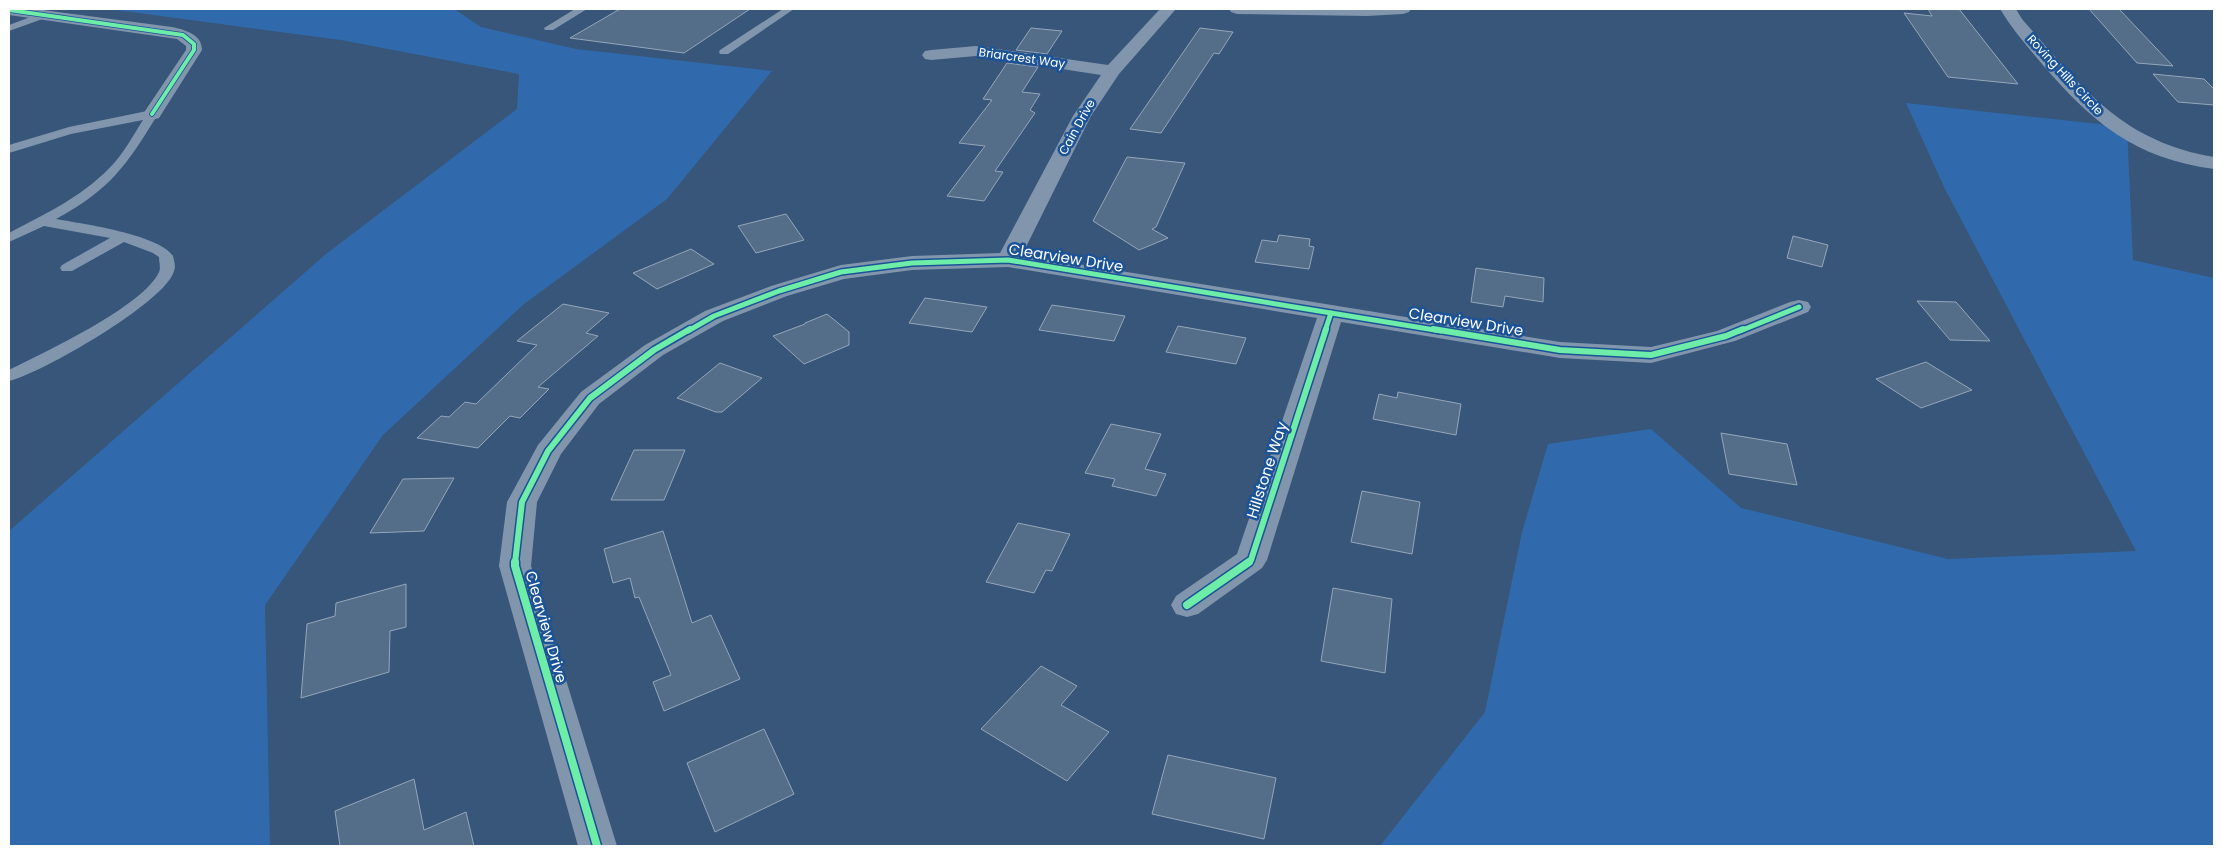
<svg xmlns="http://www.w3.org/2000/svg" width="2223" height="855" font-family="Poppins,sans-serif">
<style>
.green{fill:#316aac}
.building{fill:#546d89;stroke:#95a6ba}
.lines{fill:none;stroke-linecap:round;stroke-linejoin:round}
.service{fill:#8196ad;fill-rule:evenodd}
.minor{fill:#8196ad;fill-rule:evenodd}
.tertiary{fill:#8196ad;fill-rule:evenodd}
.cycleway-far3-casing{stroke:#1b5396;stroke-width:5.5}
.cycleway-far2-casing{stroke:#1b5396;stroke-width:8}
.cycleway-far1-casing{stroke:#1b5396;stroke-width:9}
.cycleway-casing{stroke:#1b5396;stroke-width:11}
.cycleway-far3{stroke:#6deda7;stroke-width:4}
.cycleway-far2{stroke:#6deda7;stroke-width:5}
.cycleway-far1{stroke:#6deda7;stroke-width:6}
.cycleway{stroke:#6deda7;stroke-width:8}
.labels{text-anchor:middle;stroke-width:5;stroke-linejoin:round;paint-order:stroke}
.far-street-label{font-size:12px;fill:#fff;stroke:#1b5396}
.street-label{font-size:15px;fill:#fff;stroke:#1b5396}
</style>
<rect width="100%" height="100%" fill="#37567a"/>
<g class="green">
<path d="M109,9H454L481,27L576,49L772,71L667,199L524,304L383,435L265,605L270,845L9,846V531L326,254L517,109L519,74L341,40Z"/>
<path d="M1906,103L2127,127L2133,260L2214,278V846H1380L1485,712L1522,532L1548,444L1651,429L1741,508L1948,559L2136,551L1945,189Z"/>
</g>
<g class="building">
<path d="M620,9H750L684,53L570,38Z"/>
<path d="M1928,9H1959L2018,84L1948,77L1904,13L1932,16Z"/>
<path d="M2089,9H2119L2173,66L2137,63Z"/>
<path d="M1031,28L1062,31L1047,54L1016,50Z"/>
<path d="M1200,28L1233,32L1219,54L1214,53L1161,133L1130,129Z"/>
<path d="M1007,63L1038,67L1022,92L1040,94L1030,110L1035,113L995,171L1003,172L984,201L947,196L985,146L959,143L992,100L983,99Z"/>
<path d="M2153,74L2204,79L2214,89V105L2178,102Z"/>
<path d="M1127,157L1185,163L1156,227L1152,229L1168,238L1139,250L1093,221Z"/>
<path d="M786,214L804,240L756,253L738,226Z"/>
<path d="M1279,235L1310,239L1309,246L1314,247L1309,269L1255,262L1262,240L1277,242Z"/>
<path d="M1793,236L1828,245L1822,267L1787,258Z"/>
<path d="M691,249L714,264L657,289L633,273Z"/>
<path d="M1476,268L1544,278L1543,302L1505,296L1503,307L1471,302Z"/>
<path d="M925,298L987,307L972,332L909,323Z"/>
<path d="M1917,301L1956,302L1990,341L1950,340Z"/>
<path d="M563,304L609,313L586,333L598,336L538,387L549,389L520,418L510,416L478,448L417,438L441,416L449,417L465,402L476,404L537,345L517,341Z"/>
<path d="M1052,305L1125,316L1114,341L1039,330Z"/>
<path d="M827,314L849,332V345L804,364L773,336L805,324V323Z"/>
<path d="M1178,326L1246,338L1236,364L1166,352Z"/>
<path d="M1926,362L1972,390L1921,408L1876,379Z"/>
<path d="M720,363L762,378L722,412H716L677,398Z"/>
<path d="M1398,392L1461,404L1456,435L1373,419L1379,394L1397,398Z"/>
<path d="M1111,424L1161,434L1145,469L1166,474L1156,496L1112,486L1115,479L1085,473Z"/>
<path d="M1721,433L1787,444L1797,485L1729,474Z"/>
<path d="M634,450H685L664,500H611Z"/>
<path d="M454,478L424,531L370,533L403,479Z"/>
<path d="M1362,491L1420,502L1412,554L1351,542Z"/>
<path d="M1018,523L1070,534L1052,571L1046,570L1034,593L986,582Z"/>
<path d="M663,531L692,623L711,615L740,679L664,711L653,682L671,675L639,597L635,598L630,578L613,583L604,549Z"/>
<path d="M406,584V627L390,631L389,672L301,698L307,624L335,616L336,603Z"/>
<path d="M1333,588L1392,599L1385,673L1321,661Z"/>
<path d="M1041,666L1077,686L1061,705L1109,732L1067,781L981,729Z"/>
<path d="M764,729L794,794L715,832L687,763Z"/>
<path d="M1168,755L1276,778L1264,839L1152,814Z"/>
<path d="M414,779L424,830L466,812L474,846H340L335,811Z"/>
</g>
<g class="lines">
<g class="service">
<path d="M575,9H587L553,30H545L544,28Z"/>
<path d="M783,9H794L728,54H720L719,52L720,50Z"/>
<path d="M44,12L49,15L48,17L9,31V25Z"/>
<path d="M152,110L158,114C126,166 111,189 56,219C83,224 158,234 173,256C174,260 176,267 174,271C166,302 40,374 9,381V370C43,353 144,306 159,272C161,268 159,262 159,257L153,253L124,242L72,271H62L60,268L62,265L110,238L44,226L9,242V233C47,213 86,195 115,162C126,149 134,134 143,120L71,134L9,153V145L69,127Z"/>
</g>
<g class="minor">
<path d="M9,9H35L172,27C185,30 202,34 202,50L159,118L152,120L145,118L143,114L186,50V46L177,39L9,15Z"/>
<path d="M1160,9H1176L1119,74L1091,116L1022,255L1560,342L1651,347L1717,331L1790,302L1799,300L1808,302L1811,307L1808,312L1735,341L1651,363L1560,358L1341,322L1267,560L1262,568L1198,614L1187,617L1176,614L1171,605L1176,596L1237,554L1317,318L1008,267L912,270L844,279L787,296L723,321L663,355L599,404L561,454L537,502L531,566L617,846H578L499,566L507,502L538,445L581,392L645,345L705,311L771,286L841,265L912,256L1000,253L1073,116L1101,75L976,56L931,60L925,59L922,55L925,51L931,50L976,46L1108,65Z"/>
<path d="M2000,9H2016L2022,19C2081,86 2120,141 2214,157V169C2134,158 2093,123 2042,64C2027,46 2012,29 2000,9Z"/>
</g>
<path class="tertiary" d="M1229,9H1411L1409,12L1403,14L1367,16L1237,14L1231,12Z"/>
<g class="cycleway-far3-casing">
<path id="cycleway-far3" d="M9,10L183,35L194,44V50L152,114"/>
</g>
<g class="cycleway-far2-casing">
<g id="cycleway-far2">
<path d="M688,331L714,316L779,291L841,272L912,263L1008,260L1441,331"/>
<path d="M1325,331L1331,313"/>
<path d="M1740,331L1799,307"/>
</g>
</g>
<g class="cycleway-far1-casing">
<g id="cycleway-far1">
<path d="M1433,329L1560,350L1651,355L1726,336L1743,329"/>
<path d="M515,563L522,502L548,451L590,398L654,350L690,329"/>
<path d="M1247,563L1251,560L1326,329"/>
</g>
</g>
<g class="cycleway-casing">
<g id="cycleway">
<path d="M515,562V566L597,846"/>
<path d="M1187,605L1249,562"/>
</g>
</g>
<use href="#cycleway-far3" class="cycleway-far3"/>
<use href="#cycleway-far2" class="cycleway-far2"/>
<use href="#cycleway-far1" class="cycleway-far1"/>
<use href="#cycleway" class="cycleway"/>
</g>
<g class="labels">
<g class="far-street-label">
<text transform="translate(1022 58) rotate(8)" y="4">Briarcrest Way</text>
<text transform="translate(2065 75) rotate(47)" y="4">Roving Hills Circle</text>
<text transform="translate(1077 127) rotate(-61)" y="4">Cain Drive</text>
</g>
<g class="street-label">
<text transform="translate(1066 258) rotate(9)" y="5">Clearview Drive</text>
<text transform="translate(1466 322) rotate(9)" y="5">Clearview Drive</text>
<text transform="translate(1267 470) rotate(-72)" y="5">Hillstone Way</text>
<text transform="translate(546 627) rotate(74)" y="5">Clearview Drive</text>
</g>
</g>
<rect width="2223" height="855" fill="none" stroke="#ffffff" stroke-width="20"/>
</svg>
